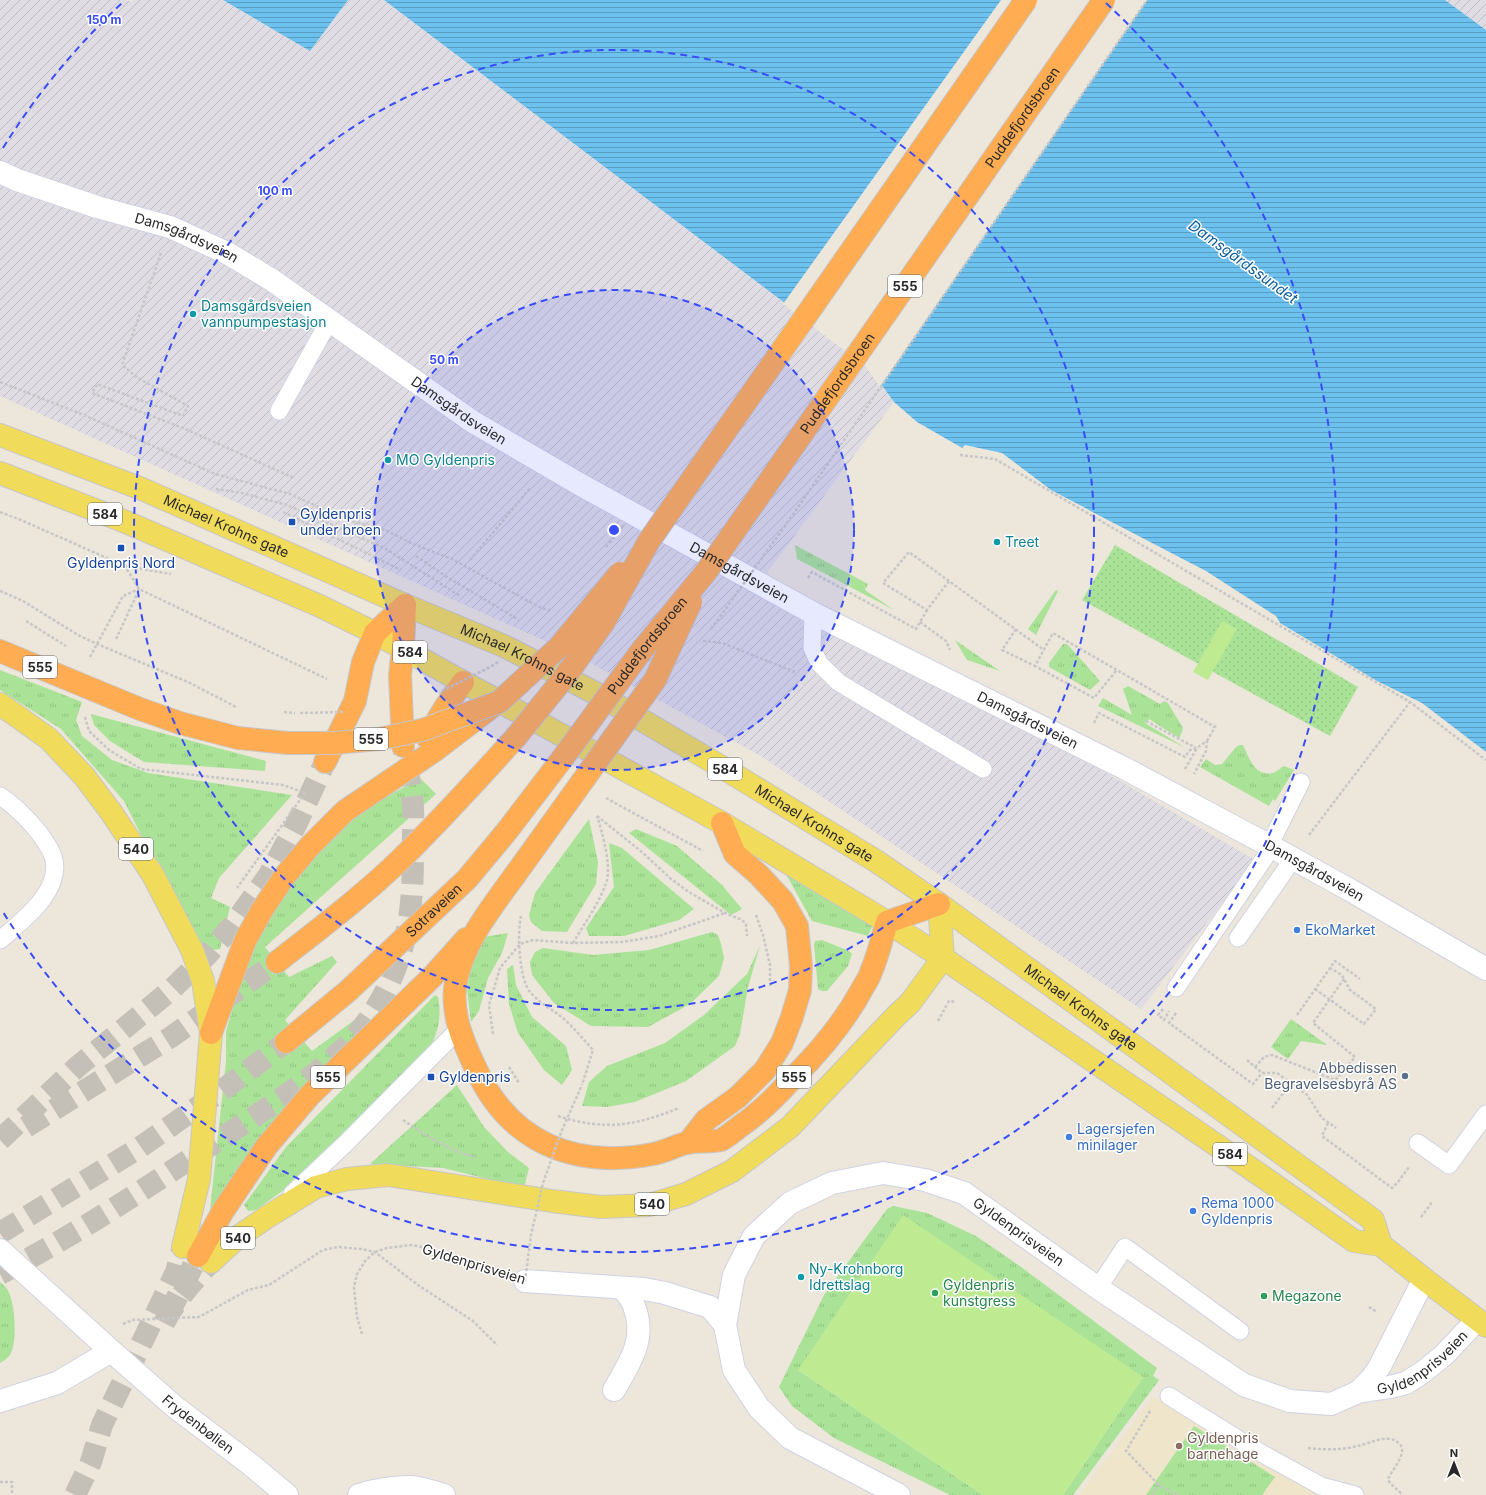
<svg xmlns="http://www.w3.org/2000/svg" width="1486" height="1495" font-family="Inter,sans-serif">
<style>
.industrial{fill:url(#industrial-furrows)}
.education{fill:#eee5ca}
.grass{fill:url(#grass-tufts)}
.garden{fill:url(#garden-dots)}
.pitch{fill:#beea92}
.water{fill:url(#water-rules)}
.pier{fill:#ece6db}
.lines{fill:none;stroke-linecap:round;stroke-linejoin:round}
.primary-tunnel{stroke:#c5c0b7;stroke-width:22;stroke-dasharray:22 11;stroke-linecap:butt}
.highway-tunnel{stroke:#c5c0b7;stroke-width:22;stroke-dasharray:22 11;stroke-linecap:butt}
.lane-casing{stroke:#d0d2e3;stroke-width:19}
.street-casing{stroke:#d0d2e3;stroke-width:24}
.secondary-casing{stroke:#d0d2e3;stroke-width:24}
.primary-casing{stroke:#c7c7c7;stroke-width:24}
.highway-casing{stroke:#c7c7c7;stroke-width:24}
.path{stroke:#c7c7c7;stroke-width:2.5;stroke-dasharray:3 2;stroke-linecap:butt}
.lane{stroke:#fff;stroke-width:17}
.street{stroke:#fff;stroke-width:22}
.secondary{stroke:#fff;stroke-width:22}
.primary{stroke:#f1db5b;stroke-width:22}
.highway{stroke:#ffac53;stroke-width:22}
.highway-bridge-casing{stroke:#c7c7c7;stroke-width:24;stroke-linecap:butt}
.path-bridge{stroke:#c7c7c7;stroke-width:2.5;stroke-dasharray:3 2;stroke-linecap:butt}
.highway-bridge{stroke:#ffac53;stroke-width:22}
.ring{fill:none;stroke:#394dfb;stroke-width:2;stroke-dasharray:7 5}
.culture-dot{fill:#0f9aa8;stroke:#fff;stroke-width:1.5}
.transit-dot{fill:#1a4fb4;stroke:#fff;stroke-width:1.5}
.shop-dot{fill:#3f7fe0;stroke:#fff;stroke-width:1.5}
.service-dot{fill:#5c6f8a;stroke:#fff;stroke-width:1.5}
.leisure-dot{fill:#2e9e5b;stroke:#fff;stroke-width:1.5}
.education-dot{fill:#8d6e63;stroke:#fff;stroke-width:1.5}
.labels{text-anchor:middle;stroke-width:3;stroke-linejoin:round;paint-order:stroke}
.shield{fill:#fff;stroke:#696969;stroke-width:1}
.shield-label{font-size:13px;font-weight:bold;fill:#292929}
.street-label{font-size:14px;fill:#292929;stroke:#fff}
.culture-label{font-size:14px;fill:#0d838f;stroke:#fff;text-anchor:start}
.transit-label{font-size:14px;fill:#164399;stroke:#fff;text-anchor:start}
.shop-label{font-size:14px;fill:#366cbe;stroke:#fff;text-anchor:start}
.service-label{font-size:14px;fill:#4e5e75;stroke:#fff;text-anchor:end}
.leisure-label{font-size:14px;fill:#27864d;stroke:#fff;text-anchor:start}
.education-label{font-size:14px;fill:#785e54;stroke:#fff;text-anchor:start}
.water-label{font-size:15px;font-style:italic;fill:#0c5d9a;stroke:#fff}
.centre{fill:#394dfb;stroke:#fff;stroke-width:2}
.ring-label{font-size:12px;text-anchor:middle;font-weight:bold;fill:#394dfb;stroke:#fff;stroke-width:3;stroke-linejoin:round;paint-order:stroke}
</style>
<defs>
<pattern id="industrial-furrows" width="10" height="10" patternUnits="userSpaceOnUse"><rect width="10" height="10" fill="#dfdce4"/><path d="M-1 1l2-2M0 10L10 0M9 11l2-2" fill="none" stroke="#bfbdc4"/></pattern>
<pattern id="grass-tufts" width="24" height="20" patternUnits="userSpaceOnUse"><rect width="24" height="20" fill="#aae397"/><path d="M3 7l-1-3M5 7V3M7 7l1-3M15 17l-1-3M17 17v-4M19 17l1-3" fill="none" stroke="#92c382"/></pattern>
<pattern id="garden-dots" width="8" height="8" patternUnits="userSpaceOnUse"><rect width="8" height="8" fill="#aae397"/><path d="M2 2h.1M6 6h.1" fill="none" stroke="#92c382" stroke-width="1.8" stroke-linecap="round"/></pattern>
<pattern id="water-rules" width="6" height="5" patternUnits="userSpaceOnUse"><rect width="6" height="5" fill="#6dc1ef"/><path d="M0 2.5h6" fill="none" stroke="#5a9dc2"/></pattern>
</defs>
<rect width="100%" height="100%" fill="#ece6db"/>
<g class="industrial">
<path d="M0,0H126L132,2L133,0H223L310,51L348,0H384L868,366L894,402L766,574L1255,860L1141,1009L759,755L574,654L0,396Z"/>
<path d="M1445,0H1486V30Z"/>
</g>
<path class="education" d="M1153,1397L1330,1495H1079Z"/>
<g class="grass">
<path d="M795,545L868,584L865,590L894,610L797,559Z"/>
<path d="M1056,590L1058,591L1036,635L1028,629Z"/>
<path d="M955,640L1000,671L967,660Z"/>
<path d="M1063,644H1066L1069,646L1100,681L1090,690L1049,667V663Z"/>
<path d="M0,670L82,702L76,720L82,736L112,760L148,773L292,795L219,878L211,898L230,907L220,949L205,951L162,877L124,801L61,729L0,690Z"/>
<path d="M1128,686L1160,704L1164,701L1168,703L1183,728L1182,732L1179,738L1149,719L1145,723L1184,747L1098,706L1103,698L1132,715L1123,689Z"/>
<path d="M91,714L266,761L265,771L144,762L110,741L94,725Z"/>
<path d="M1240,745H1243C1249,757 1254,777 1273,773C1277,772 1280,768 1284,766L1294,770L1275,801L1273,799L1269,806L1200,767L1206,759L1215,765L1222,764L1236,747Z"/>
<path d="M420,778L436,794L265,947L289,977L332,956L337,962L285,1020L312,1051L360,1016L369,1023L216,1212L210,1210L226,1061V1032L246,960L268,917L314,849L371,806Z"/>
<path d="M589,819L598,862L596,884L567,932L542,931L531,922L529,915L535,893Z"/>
<path d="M636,829L677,846L722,885L742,909L731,915L629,833Z"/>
<path d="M609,843L622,848L694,909L679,920L624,936H589L586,928L614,887Z"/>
<path d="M790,869L875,920L868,936L812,921L787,876Z"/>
<path d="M712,932L718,935L721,944L724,958L719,976L690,1004L648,1027L591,1026L554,1003L532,975L530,962L535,952L543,948L593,955L649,950Z"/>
<path d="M508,933L502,953L488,978L479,1011L471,1022L467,990L472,960L483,937Z"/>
<path d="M822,940L849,951L852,954L848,966L827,991H822L818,989L814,945L815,941Z"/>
<path d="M760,946L748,987L740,1034L735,1046L686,1081L635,1102L607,1107L582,1106L589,1082L607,1066L665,1043L704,1015L747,974Z"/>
<path d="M513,965L516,985L532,1017L566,1046L572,1070L562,1085L544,1070L518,1033L509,1004L507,969Z"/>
<path d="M435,995L438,997C442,1018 438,1033 428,1051L306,1174L256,1210L248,1211L244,1205L286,1147Z"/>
<path d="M1291,1019L1327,1045L1301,1041L1288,1059L1271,1047Z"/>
<path d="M457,1085L484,1127L508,1152L529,1168L524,1188L443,1168L370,1164Z"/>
<path d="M893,1206L927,1213L976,1236L1017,1264L1157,1368L1153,1376L1159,1380L1073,1495H1063L1143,1377L798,1370L983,1495H950L834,1438L792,1406L779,1387L824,1295L887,1209Z"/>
<path d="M0,1282C2,1284 5,1286 7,1289C15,1300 18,1343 10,1355C8,1358 3,1361 0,1363Z"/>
<path d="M1194,1426L1275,1477L1262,1495H1146Z"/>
</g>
<path class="garden" d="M1115,545L1358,687L1330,736L1082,600Z"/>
<g class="pitch">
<path d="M1222,621L1237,629L1208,680L1193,672Z"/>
<path d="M903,1215L1143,1377L1063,1495H983L798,1370Z"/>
</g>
<g class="water">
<path d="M223,0H348L310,51Z"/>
<path d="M384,0H1445L1486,30V752L1422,703L1377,681L1280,623L1276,616L1206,571L1000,464L978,457L917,422L894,402L868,366Z"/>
</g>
<g class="pier">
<path d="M1001,0H1147L880,387L866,367L783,304Z"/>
<path d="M965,445L1002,453L1051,490L1089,510L1088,511L999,465L977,458L961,449Z"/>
</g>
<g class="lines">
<g class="primary-tunnel">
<path d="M164,1323C175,1301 194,1280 211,1262"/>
<path d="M75,1495L91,1462L102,1425L176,1272L183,1247"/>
</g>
<g class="highway-tunnel">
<path d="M26,1127L171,1037L277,962"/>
<path d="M0,1140L77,1067L171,990L208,954L233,925L269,875L297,823L325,762"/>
<path d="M0,1233L139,1148L225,1088L286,1042"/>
<path d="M0,1274C73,1236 142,1191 211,1145C256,1115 308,1084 347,1045C380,1012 402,964 409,918C413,893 413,866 413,841C413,826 414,811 412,797C410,780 406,763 403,746"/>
<path d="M168,1315L198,1256"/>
</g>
<g class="lane-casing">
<g id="lane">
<path d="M279,411L329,321"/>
<path d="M813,613L812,648L819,663L838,682L983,769"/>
<path d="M0,796C14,805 30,821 40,834C45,841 50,848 53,856C64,890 22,921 0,940"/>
<path d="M1269,846L1301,782"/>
<path d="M1238,938L1293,859"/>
<path d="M1176,988L1272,847"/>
<path d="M1418,1143L1449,1165L1486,1114"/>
<path d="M292,1194L345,1144L459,1029"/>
<path d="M1098,1288L1125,1247L1240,1331"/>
<path d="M1169,1396L1252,1448L1321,1486L1355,1495"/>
</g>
</g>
<g class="street-casing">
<g id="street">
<path id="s1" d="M0,1250L109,1349L175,1407L250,1464L287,1495"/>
<path d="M525,1281L644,1289L665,1293L710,1307L725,1325"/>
<path d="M614,1390C630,1362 647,1339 634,1306C632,1299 626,1293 622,1288"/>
<path d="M0,1401L57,1383L111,1351"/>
</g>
</g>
<g class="secondary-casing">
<g id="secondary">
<path id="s2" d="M0,172L17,180L97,207L170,227L227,253L272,280L473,422L581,485L813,613L1124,768L1272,847L1350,890L1486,969"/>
<path d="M1358,1392L1372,1378L1380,1366L1424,1279"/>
<path d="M359,1495C375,1490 393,1487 411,1487C422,1488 434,1492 444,1495"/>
<path id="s3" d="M899,1495L790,1438L759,1408L734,1370L725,1325L734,1275L754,1236L790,1203L832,1183L883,1173L925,1180L964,1193L1098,1288L1244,1385L1290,1401L1331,1404L1358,1392L1390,1387L1406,1383L1423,1372L1444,1355L1477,1320"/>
</g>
</g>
<g class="primary-casing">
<g id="primary">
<path id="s4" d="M0,435L142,489L405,605L504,646L601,696L720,766L876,861L939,904L1373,1220L1381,1245"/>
<path d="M0,473L126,522L209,558L320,606L375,633L463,682L545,726L722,823L887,922L943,958L1266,1179L1354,1241L1381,1245L1424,1279L1486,1326"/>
<path d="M0,704L49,739L84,776L111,812L153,875L192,950L203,981L211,1033L199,1179L183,1247"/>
<path d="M211,1262L238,1237L267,1217L316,1187L347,1179L388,1175L552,1201L601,1207L649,1205L686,1194L732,1171L790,1127L897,1015L910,1003L943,958L939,904"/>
</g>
</g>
<g class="highway-casing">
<g id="highway">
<path d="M0,651L140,709L180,723L238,738"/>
<path d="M427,737L446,706L463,682"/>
<path d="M403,746L400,675L403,648L405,605"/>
<path d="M325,762L355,701L363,662L375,633L405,605"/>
<path d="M569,800C551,825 533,850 515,875C492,907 464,941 456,981C450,1012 463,1042 476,1069C510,1143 575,1169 653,1154C664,1152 675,1146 686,1143C697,1140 710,1143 721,1140C727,1137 734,1131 739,1127C760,1113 777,1095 794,1077C820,1051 843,1024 861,991C864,985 869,979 871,972C878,956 882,938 887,922L939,904"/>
<path d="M277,962C319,929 363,896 401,859C441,820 479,778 516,737"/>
<path d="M211,1033L245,941L262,910L284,877L310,846L345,811L434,751L493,706"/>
<path id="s5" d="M286,1042L348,991L467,879L507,831L562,759"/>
<path d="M688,1143L706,1120L738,1097L765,1070L782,1043L792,1017L800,990L801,966L797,926L783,901L759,875L735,854L722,823"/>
<path d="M198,1256L223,1211L266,1147L310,1095L432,977L466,939"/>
</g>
</g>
<g class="path">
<path d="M161,253L122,365L138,378L188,406L183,416L97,384L92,393L183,428L294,478"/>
<path d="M0,382L84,415L215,474L290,494L347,520L385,530L413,544L452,559L539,607L552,611"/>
<path d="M960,455L995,459L1410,702L1486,760"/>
<path d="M216,489L242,493L287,505L386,549L460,596"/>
<path d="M0,512L21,520L125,566L139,589L327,679"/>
<path d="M283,512L401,570"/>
<path d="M416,556L447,577L519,620"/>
<path d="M470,560L531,487"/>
<path d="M125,566L171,574"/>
<path d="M808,578L812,572L916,629L927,610"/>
<path d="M949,581L927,610L883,583L909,552L1044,650"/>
<path d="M0,591L23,601L78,635L97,644L190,683L236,707"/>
<path d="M26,621L66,646"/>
<path d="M920,622L946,641L950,650"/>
<path d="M1016,629L1002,650L1035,666"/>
<path d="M116,639L139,590"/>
<path d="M703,641L722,643L795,672"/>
<path d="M90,657L123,596L139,589"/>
<path d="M1116,671L1094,698L1035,666L1053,633L1215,727"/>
<path d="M85,717L89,731L109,750L141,769L283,785L305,793L237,888"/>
<path d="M1146,721L1196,748"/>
<path d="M1094,723L1099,713L1185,757L1190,750L1197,748L1207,741L1206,751L1194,774"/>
<path d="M1207,741L1216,725"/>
<path d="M1185,769L1197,748"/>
<path d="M606,798L703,851"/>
<path d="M597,816L642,852L671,879L689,892L725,913L742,920L746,924L747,936"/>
<path d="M1309,835L1410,702"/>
<path d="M756,915L763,935L770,965V986"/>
<path d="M521,916C517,933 519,978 530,992C539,1003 552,1009 564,1019C574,1028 584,1040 593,1050L582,1085"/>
<path d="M573,943C584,924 601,901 607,880C611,864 602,831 597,816"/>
<path d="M1315,989L1364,1024L1376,1009L1350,990L1342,975L1330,968"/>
<path d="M1163,1009L1158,1015L1164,1020L1169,1011"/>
<path d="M1176,1013L1169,1023L1253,1084L1262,1073"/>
<path d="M1297,1015L1335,961L1360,979"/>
<path d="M938,1021L949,1001L956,1002"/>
<path d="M493,1034L489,1005L500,968L520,944L533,940L573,943L622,942L659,936L725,913"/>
<path d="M1247,1060L1262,1073H1277L1307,1095L1322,1118L1336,1128"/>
<path d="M509,1067L519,1083"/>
<path d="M1255,1067L1264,1057L1272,1055L1335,1080L1355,1057L1313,1023L1344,979"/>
<path d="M1272,1108L1291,1083"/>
<path d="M558,1116C604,1131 635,1126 679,1108"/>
<path d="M403,1120C426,1136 449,1149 475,1158"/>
<path d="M1328,1123L1322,1136L1392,1188L1398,1182L1409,1167"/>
<path d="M1421,1217L1431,1204L1429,1202"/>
<path d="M1369,1307L1377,1312"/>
<path d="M123,1324L132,1320L199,1317L248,1290L269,1285L323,1250L338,1247L361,1249L375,1252L418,1285L473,1321L497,1345"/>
<path d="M362,1334L357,1317L354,1287L357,1274L365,1261L375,1252L387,1248L411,1245L428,1248L500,1272"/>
<path d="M1150,1411L1126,1451L1159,1485"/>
<path d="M1308,1448C1325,1450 1342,1450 1358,1446C1368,1444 1380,1437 1391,1439C1396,1440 1403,1445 1402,1451C1401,1461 1392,1470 1388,1479L1390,1483L1403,1495"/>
<path d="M0,1482H12V1495"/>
<path d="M1152,1495L1159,1485L1177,1495"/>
</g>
<use href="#lane" class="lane"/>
<use href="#street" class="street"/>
<use href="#secondary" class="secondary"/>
<use href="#primary" class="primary"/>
<use href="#highway" class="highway"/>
<g class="highway-bridge-casing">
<g id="highway-bridge">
<path d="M516,737L567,674L604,622L649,541L1026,0"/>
<path d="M238,738L288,743H334L379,739L422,730L499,702L559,647L620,573"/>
<path id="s6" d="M562,759L642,650L706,572L1104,0"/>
<path d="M569,800L655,680L691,602"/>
</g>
</g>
<g class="path-bridge">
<path d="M606,547L624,525"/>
<path d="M711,629L785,526L1147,0"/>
<path d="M442,691L490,667L500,661"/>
<path d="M284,712L295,713"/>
<path d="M300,713L345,712"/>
<path d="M525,1281L531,1235L543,1183L562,1130L582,1085"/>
</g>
<use href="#highway-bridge" class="highway-bridge"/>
</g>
<circle cx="614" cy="530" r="240" fill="#394dfb" fill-opacity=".12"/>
<g class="ring">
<circle cx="614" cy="530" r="240"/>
<circle cx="614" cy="530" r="480"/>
<path d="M3 148A721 721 0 0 1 122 3M1106 3A721 721 0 1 1 3 912"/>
</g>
<g class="culture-dot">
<circle cx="193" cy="314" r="4"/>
<circle cx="388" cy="460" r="4"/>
<circle cx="997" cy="542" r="4"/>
<circle cx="801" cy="1277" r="4"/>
</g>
<g class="transit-dot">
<rect x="288" y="518" width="8" height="8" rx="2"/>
<rect x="117" y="544" width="8" height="8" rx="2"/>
<rect x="427" y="1073" width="8" height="8" rx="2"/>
</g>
<g class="shop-dot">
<circle cx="1297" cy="930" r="4"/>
<circle cx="1069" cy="1137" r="4"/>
<circle cx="1193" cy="1211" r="4"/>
</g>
<circle class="service-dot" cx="1405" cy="1076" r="4"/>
<g class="leisure-dot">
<circle cx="935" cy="1293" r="4"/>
<circle cx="1264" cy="1296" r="4"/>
</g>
<circle class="education-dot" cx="1179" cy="1446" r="4"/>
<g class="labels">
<g class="shield">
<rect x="888" y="275" width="34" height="22" rx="3"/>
<rect x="88" y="503" width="34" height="22" rx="3"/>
<rect x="393" y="641" width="34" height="22" rx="3"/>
<rect x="23" y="656" width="34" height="22" rx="3"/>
<rect x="354" y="728" width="34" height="22" rx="3"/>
<rect x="708" y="758" width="34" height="22" rx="3"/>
<rect x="119" y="838" width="34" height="22" rx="3"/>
<rect x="311" y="1066" width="34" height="22" rx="3"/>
<rect x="777" y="1066" width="34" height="22" rx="3"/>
<rect x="1213" y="1143" width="34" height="22" rx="3"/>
<rect x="635" y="1193" width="34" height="22" rx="3"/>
<rect x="221" y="1227" width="34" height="22" rx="3"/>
</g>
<g class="shield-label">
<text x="905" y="291">555</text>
<text x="105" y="519">584</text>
<text x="410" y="657">584</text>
<text x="40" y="672">555</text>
<text x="371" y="744">555</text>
<text x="725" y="774">584</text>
<text x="136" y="854">540</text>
<text x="328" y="1082">555</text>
<text x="794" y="1082">555</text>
<text x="1230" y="1159">584</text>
<text x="652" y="1209">540</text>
<text x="238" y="1243">540</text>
</g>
<g class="street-label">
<text dy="5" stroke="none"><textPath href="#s6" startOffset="790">Puddefjordsbroen</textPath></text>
<text dy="5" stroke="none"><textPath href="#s2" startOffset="198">Damsgårdsveien</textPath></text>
<text dy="5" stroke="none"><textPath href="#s6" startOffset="466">Puddefjordsbroen</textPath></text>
<text dy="5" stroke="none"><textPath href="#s2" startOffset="522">Damsgårdsveien</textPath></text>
<text dy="5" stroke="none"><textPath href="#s4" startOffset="244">Michael Krohns gate</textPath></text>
<text dy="5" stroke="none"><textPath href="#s2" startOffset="846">Damsgårdsveien</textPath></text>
<text dy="5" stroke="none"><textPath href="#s6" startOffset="142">Puddefjordsbroen</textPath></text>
<text dy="5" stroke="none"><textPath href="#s4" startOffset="568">Michael Krohns gate</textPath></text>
<text dy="5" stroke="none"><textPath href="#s2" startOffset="1170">Damsgårdsveien</textPath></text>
<text dy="5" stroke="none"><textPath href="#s4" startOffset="904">Michael Krohns gate</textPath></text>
<text dy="5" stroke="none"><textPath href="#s2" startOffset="1494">Damsgårdsveien</textPath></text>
<text dy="5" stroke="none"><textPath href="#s5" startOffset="198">Sotraveien</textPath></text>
<text dy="5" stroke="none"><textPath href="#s4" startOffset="1228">Michael Krohns gate</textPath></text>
<text dy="5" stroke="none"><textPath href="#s3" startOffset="650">Gyldenprisveien</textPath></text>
<text transform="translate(474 1264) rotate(17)" y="5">Gyldenprisveien</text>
<text dy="5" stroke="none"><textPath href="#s3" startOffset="1115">Gyldenprisveien</textPath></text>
<text dy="5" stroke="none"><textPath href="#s1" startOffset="264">Frydenbølien</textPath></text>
</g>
<g class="culture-label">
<text x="201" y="311">Damsgårdsveien<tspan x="201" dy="16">vannpumpestasjon</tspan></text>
<text x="396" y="465">MO Gyldenpris</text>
<text x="1005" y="547">Treet</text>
<text x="809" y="1274">Ny-Krohnborg<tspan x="809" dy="16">Idrettslag</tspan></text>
</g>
<g class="transit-label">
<text x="300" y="519">Gyldenpris<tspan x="300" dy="16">under broen</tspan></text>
<text x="121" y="568" text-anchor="middle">Gyldenpris Nord</text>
<text x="439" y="1082">Gyldenpris</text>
</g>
<g class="shop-label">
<text x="1305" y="935">EkoMarket</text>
<text x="1077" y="1134">Lagersjefen<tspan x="1077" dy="16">minilager</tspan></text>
<text x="1201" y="1208">Rema 1000<tspan x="1201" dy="16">Gyldenpris</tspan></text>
</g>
<g class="service-label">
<text x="1397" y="1073">Abbedissen<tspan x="1397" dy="16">Begravelsesbyrå AS</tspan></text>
</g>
<g class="leisure-label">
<text x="943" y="1290">Gyldenpris<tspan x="943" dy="16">kunstgress</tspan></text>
<text x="1272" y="1301">Megazone</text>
</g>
<g class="education-label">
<text x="1187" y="1443">Gyldenpris<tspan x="1187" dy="16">barnehage</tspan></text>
</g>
<g class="water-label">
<text transform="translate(1243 262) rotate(36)" y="5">Damsgårdssundet</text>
</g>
</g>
<circle cx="614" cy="530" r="6" class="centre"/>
<g class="ring-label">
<text x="104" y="24">150 m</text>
<text x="275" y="195">100 m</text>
<text x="444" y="364">50 m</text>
</g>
<g transform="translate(1454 1463)" stroke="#ffffff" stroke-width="3" paint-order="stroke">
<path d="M0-3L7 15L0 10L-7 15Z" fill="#292929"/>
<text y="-6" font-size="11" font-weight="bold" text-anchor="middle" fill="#292929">N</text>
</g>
</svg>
